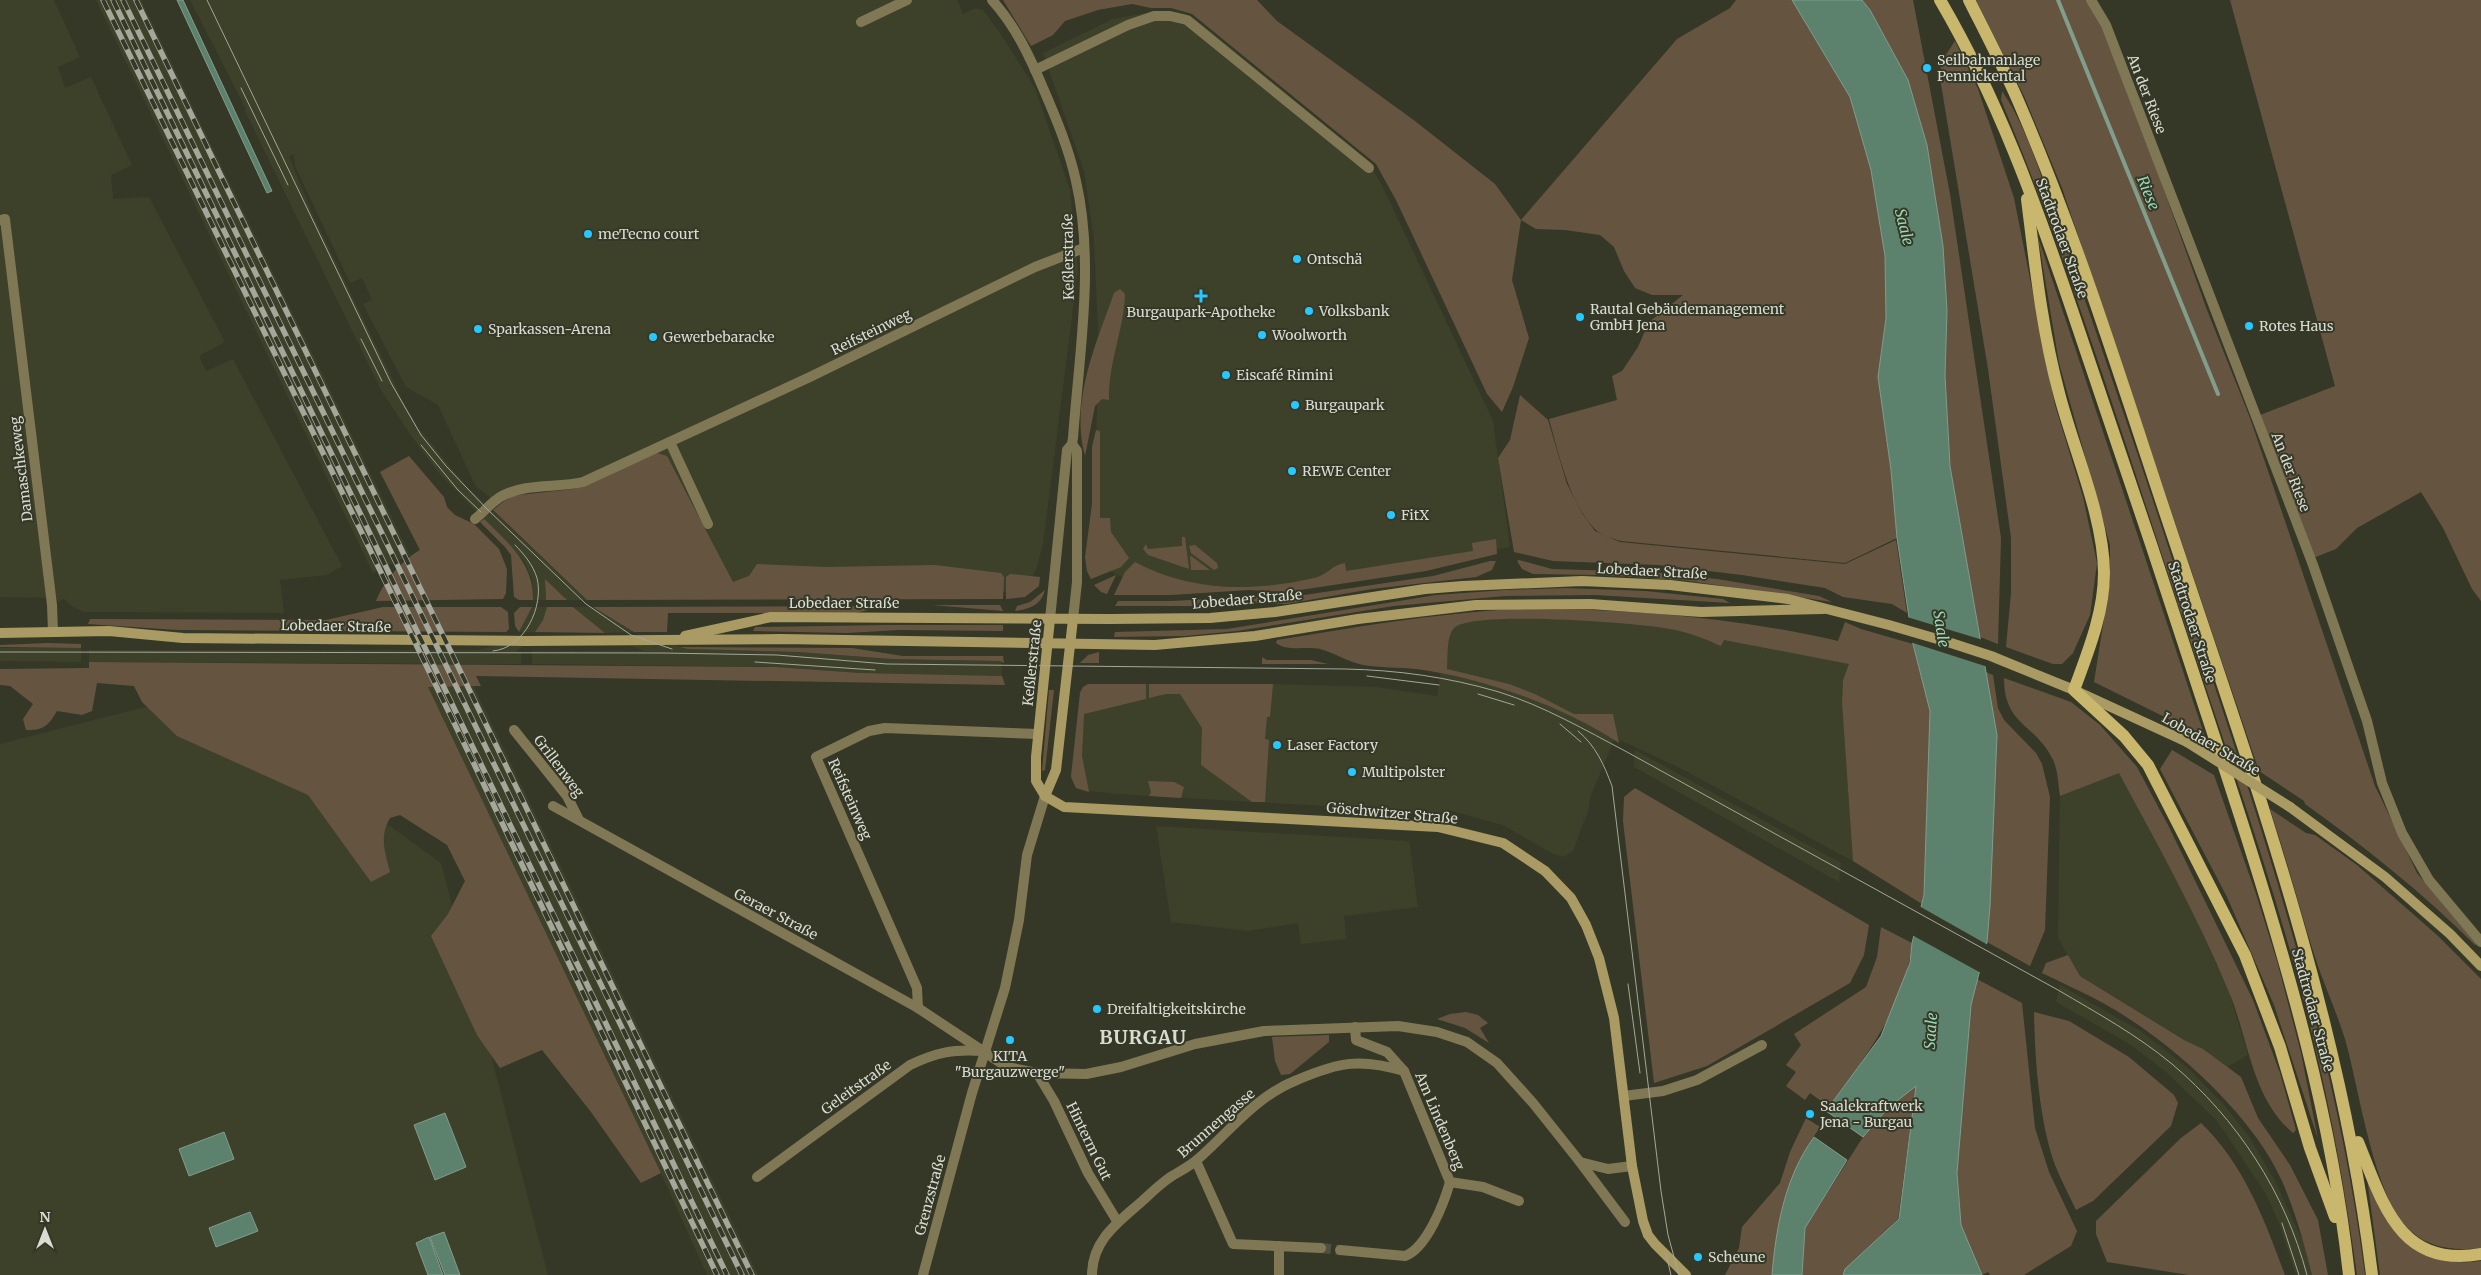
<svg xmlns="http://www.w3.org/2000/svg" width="2481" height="1275" font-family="Merriweather,serif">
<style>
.built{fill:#3d412a}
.green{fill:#655540}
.water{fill:#5c826e;stroke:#829d8c}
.pier{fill:#353827}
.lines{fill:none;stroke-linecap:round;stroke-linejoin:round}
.stream{stroke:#829d8c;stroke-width:4}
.street-tunnel{stroke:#4e5140;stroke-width:10;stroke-dasharray:10 5;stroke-linecap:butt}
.street{stroke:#807755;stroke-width:10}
.secondary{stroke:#a99b63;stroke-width:10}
.primary{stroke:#c9b76e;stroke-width:12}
.tram{stroke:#a4a79a;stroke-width:1}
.rail-casing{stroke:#a4a79a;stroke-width:5.5}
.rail{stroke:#353827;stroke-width:4;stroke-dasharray:11;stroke-linecap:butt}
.secondary-bridge{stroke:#a99b63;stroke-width:10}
.poi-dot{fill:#27c8ff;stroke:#353827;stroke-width:2}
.labels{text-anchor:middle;stroke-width:4;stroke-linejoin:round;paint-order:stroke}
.poi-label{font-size:14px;fill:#d9dcd1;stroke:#353827;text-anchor:start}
.street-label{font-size:14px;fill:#d9dcd1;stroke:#353827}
.water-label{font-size:15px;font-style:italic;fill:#98dab8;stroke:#353827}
.district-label{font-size:19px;font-weight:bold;letter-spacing:1px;fill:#d9dcd1;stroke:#353827}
</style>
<rect width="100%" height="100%" fill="#353827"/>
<g class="built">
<path d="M0,0H54L80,57L58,67L65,88L91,77L132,165L111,175L113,199L149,197L225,342L199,356L206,371L233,359L342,566L327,575L280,580L284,613L84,612L73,607L64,599L58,602L56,598L0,597Z"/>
<path d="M96,0H141L410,555L373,573Z"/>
<path d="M190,0H957L963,14L975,8L983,10L1000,33L1035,88L1070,190L1078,269L1043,544L1037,567L1025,591L991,593L588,583L475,485L438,405L406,387L363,304L372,300L362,278L350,283L295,166L294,154L289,156L312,213L405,405L418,427L464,484L587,600H567L545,579L546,600H533L532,579L524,561L438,472L409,433L381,390L245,111L246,109Z"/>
<path d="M1177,12L1194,18L1367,160L1381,183L1493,421L1510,547L1267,588L1134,583L1096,564L1093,530L1099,351L1094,239L1084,171L1043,53L1113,19L1145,13Z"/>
<path d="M532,607H547L543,620L535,632H519Z"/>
<path d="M573,607H593L634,632L605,633Z"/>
<path d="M1604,613L1850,664L1843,680L1842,703L1853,861L1678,767L1615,738L1591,795L1588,811L1573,851L1564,857L1553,854L1503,825L1448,810L1447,813L1117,794L1082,790L1076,788L1072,781L1071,772L1080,693L1083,687L1088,684H1273L1376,687L1437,696L1448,625L1460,616Z"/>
<path d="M499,645L523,646L516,651L522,652L521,664L89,662V650H478Z"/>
<path d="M675,645L688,649L798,652L892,659L1001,661L1002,676L860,673L775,667L532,664V651H644L632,646Z"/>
<path d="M0,648H81V662L0,661Z"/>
<path d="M428,687H474L758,1275H707L661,1173Z"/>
<path d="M204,692L441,863L548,1275H0V744Z"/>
<path d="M1635,750L1841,863L1839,882L1634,767Z"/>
<path d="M2119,772L2192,910L2229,992L2248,1055L2227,1067L2203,1049L2184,1040L2080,976L2058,938L2060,796Z"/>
<path d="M1156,826L1409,841L1418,907L1344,916L1346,939L1301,944L1298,923L1248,931L1171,922Z"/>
<path d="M2060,985L2142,1032L2189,1069L2224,1105L2248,1135L2275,1181L2305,1246L2312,1275H2296L2279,1223L2266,1194L2217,1121L2165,1071L2128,1043L2056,1002Z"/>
</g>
<g class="green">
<path d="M1003,0H1257L1277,21L1415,121L1495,184L1521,220L1677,39L1730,8L1736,0H1792L1850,97L1871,170L1885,256L1886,318L1878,377L1891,470L1897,538L1845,563L1621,541C1612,538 1602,536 1596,530C1569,504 1559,454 1549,419L1617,400L1612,376L1622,371L1638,347L1649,322L1683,295H1652L1635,288L1624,271L1614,247L1600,235L1565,230L1536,229L1521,220L1512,280L1529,338L1513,387L1502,412L1487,394L1397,202L1376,164L1192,14L1171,8H1151L1132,4L1098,10L1065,21L1053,35L1031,46Z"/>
<path d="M1862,0H1913L1950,194L2001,538L1998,644L1980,637L1950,466L1945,376L1947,311L1943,246L1927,145L1908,80L1870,10Z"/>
<path d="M1976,0H2088L2106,29L2207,310L2250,418L2375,786L2417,873L2477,944L2475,945C2423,893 2365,847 2305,804L2304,801L2259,771L2062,188L2024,96Z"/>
<path d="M2230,0H2481V601L2472,589L2443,528L2421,492L2357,528L2336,549L2313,558L2260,415L2335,386Z"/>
<path d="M1955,41L1978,89L2014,198L2055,405L2083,497L2097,563L2090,615L2073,653L2062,664H2053L2006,647L2011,593V538L1988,369L1940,78L1941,62Z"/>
<path d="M2002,91C2026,126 2039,171 2054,211C2076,274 2098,337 2119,400C2143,469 2165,538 2188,607C2262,826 2335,1045 2365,1275H2357C2346,1195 2332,1116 2313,1038C2278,892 2226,750 2179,607C2123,437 2070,265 2001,100Z"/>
<path d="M2038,237L2205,737L2094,682L2110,581V545L2059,363Z"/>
<path d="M1120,289L1125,294C1124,330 1108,363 1109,400L1102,399L1095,406L1085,456C1070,401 1096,344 1114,293Z"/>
<path d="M1520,395L1548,420L1567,484L1582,513L1595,531L1620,542L1845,564L1896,540L1907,613L1892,604L1843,597L1825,588L1742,575L1658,565L1553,561L1514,552L1498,458L1510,440Z"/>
<path d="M1096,430L1100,431V518H1110L1111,532L1129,558L1121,567L1091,579L1087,571L1085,557L1092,504V447Z"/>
<path d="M657,453L667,456L733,582L749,576L757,564L826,567L935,565L1001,573L1004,577L1003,599L587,600L493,510L511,496L574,489Z"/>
<path d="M409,456L444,497L447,507L455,515L474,524L499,549L507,569L506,593L503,599L376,601C384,581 402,560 420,550L380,472Z"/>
<path d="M484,519C508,543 534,563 533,600H519L514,597L511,555L505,547L480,522Z"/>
<path d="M1182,537H1185L1189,569L1148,555L1143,549L1146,544L1148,549L1182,546Z"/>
<path d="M1496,539L1497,554L1426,571L1287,592L1249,590L1171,595H1114L1125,572L1135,562C1191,592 1253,592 1314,578C1327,575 1332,565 1345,563L1346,571L1473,551L1472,543Z"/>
<path d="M1195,545L1217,563L1218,568L1214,570L1191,553L1189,546Z"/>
<path d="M1190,556H1191L1210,570H1191Z"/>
<path d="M1519,560L1552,569L1651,572L1717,579L1819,596L1832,602L1682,580L1599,575L1533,574L1522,569L1517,561Z"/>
<path d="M1490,561H1496L1492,570L1476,577L1372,589L1286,604L1246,602L1191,606H1115L1118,601H1171L1248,597L1284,598L1433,576Z"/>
<path d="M1010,574L1040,577L1039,586L1025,597L1006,599V577Z"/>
<path d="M1116,575L1107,594L1101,592L1094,585Z"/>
<path d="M545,579L567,600H546Z"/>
<path d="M1565,588L1645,591L1723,599L1730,603L1595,595L1505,596L1394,606L1237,631L1185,636L1114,637L1115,632L1227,629L1436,595L1506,590Z"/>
<path d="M1045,590C1041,605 1030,609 1015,611L1017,606L1030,602Z"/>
<path d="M932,605H1000L1003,611Z"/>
<path d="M885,606L855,613H668L667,632H634L593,607Z"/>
<path d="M383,607H501L508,612L509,629L506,632L178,630L88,624L90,619L326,620Z"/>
<path d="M520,607H532L519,632L515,626L514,613Z"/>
<path d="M547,607H573L605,633L535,632L543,620Z"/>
<path d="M1512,609C1622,608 1730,616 1838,641L1845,622L1861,629L1913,644L1930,711L1924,895L1922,904L1853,861L1842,703L1843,680L1849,664L1724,640L1721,646C1705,639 1688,632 1670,629C1639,623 1473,610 1454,628C1446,636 1448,659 1447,669L1509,684L1535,694L1574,714H1613L1619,743C1562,706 1484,678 1416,669C1399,667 1380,668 1363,665C1348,662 1335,653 1320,649C1306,646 1288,652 1276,643L1277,640C1355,627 1433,614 1512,609Z"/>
<path d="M887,625H1003V631L899,630L847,633L753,631L755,627Z"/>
<path d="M48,643L81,644V648L0,647V645Z"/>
<path d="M680,647L852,648L903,656H1003L1004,663L1000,661L892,659L798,652L688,649Z"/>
<path d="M1099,652V663H1080L1088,655Z"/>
<path d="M1262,657L1267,660H1311L1328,664H1262Z"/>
<path d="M89,662L775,667L860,673L1002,676L1005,685L476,676L481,686L428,687L661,1173L641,1183L591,1112L542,1050L500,1068L477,1035L431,936L448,914L465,881L447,845L400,815L390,818C379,837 385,852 390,872L371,882L308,795L177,736L142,702L134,686L97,683L92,711L82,715L57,711C49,725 43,731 26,730L23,719L33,704L10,686L0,685V669L89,668Z"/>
<path d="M1986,672L1993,675L1998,708L2004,720L2036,753L2042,764L2050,797L2045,930L2030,966L1987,942C1996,852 1989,762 1986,672Z"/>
<path d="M2004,678L2071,702L2100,725L2137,767L2169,827L2253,1000L2280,1073L2296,1130L2293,1133C2251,1098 2249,1038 2228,990C2197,915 2157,844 2119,773L2060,796C2058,784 2058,768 2052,758C2034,723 2004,725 2004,678Z"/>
<path d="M1088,684H1146V699L1084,714L1082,756L1089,792L1076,788L1071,777L1080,693L1083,687Z"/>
<path d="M1149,684H1273L1270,717H1267L1265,739L1269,740L1265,802H1252L1201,765L1202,728L1180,694H1166L1149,698Z"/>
<path d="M1049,690H1054L1045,770L1042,771Z"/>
<path d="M2172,750L2214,775L2255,891L2277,961L2301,1053L2318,1139L2274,1005L2227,897L2160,769Z"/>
<path d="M1148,781L1174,782L1184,787L1181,798L1149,796L1151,792Z"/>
<path d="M1635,788L1869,925L1864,955L1850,983L1707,1066L1654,1083L1623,821L1624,797Z"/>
<path d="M2270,809L2306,833L2315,835L2357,865L2437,935L2481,979V1248C2452,1251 2425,1248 2405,1225C2373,1190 2359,1088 2345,1039C2336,1010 2323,983 2314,954C2299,906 2286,857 2270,809Z"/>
<path d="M1881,927L1912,943C1906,1007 1863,1060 1826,1111L1821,1107L1824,1103L1810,1093L1805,1100L1786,1086L1796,1072L1786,1065L1801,1045L1794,1034L1866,987L1877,957Z"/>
<path d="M2068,955L2080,976L2184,1040L2203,1049L2241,1077L2258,1118L2290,1165L2318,1220L2328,1275H2312C2304,1243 2295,1211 2282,1181C2252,1113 2167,1038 2103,1003C2083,992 2062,983 2042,973L2046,963Z"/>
<path d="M1977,979L2022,1003L2035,1128L2049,1172L2077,1231L2071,1246L2024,1275H1990L1988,1272L1982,1275L1961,1225L1957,1173L1971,1005Z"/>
<path d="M1466,1012L1478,1015L1488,1023L1480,1028L1489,1043L1465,1028L1437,1019L1450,1014Z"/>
<path d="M2034,1012L2069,1021L2129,1057L2174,1095L2178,1103L2171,1126L2093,1201L2076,1210C2069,1195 2061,1180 2055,1165C2039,1120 2035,1060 2034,1012Z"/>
<path d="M1329,1035V1042L1290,1074L1281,1075L1275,1061L1272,1037Z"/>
<path d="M1916,1085L1898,1219L1845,1269L1843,1275H1802L1805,1228L1863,1137L1888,1108Z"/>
<path d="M1806,1118L1820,1127C1787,1175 1777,1218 1772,1275H1725L1739,1248L1742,1227L1780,1183L1790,1152Z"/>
<path d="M2201,1123C2244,1164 2265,1221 2285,1275H2189L2107,1262L2096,1234V1221L2181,1138Z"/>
<path d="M2367,1178C2388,1233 2416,1270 2481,1261V1275H2380Z"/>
</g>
<g class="water">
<path d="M177,0H183L272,191L267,193Z"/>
<path d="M1792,0H1862L1870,10L1908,80L1927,145L1943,246L1947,311L1945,376L1950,466L1997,735L1990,906L1987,942L1971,1005L1957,1173L1961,1225L1982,1275H1843L1845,1269L1899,1219L1916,1086L1888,1108L1863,1137L1826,1111L1881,1036L1910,963L1912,943L1924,895L1930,711L1913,644L1897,538L1891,470L1878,377L1886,318L1885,256L1871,170L1850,97Z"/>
<path d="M445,1113L466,1167L435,1180L414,1125Z"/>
<path d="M224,1132L234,1159L189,1176L179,1149Z"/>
<path d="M1814,1137L1847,1160L1805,1228L1802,1275H1772C1776,1227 1785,1177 1814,1137Z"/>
<path d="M250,1212L258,1231L216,1247L209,1228Z"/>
<path d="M444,1232L460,1275H445L430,1237Z"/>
<path d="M429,1237L443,1275H428L416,1243Z"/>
</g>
<g class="pier">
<path d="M1907,617L1983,640L1988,667L1910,642Z"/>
<path d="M1919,906L1988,945L1981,973L1912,935Z"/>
</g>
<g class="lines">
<path class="stream" d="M2058,0L2218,394"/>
<path class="street-tunnel" d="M1321,1248L1340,1250"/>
<g class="street">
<path d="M992,0C1015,25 1030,57 1043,88C1056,118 1069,149 1076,181C1095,264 1079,354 1073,438L1072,444L1067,450L1050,619"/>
<path d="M2091,0L2106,25L2313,565L2367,721L2382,783L2402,833L2429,880L2481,942"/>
<path d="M861,22L907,0"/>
<path d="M1035,70L1128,25L1154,16H1170L1187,20L1369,168"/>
<path d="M0,220L5,219L52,605L53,631"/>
<path d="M670,442L708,524"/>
<path d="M1072,444L1077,451V582L1073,619"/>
<path d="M475,519C484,512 491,502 502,496C525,483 557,488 583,482L812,376L1035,267L1084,248"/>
<path d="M514,730L567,796L579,820"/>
<path d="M553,806L918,1008L1007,1067L1037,1073L1086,1074L1121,1067L1195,1044L1264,1031L1398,1026L1437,1032L1467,1042L1497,1063L1533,1103L1580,1162L1608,1169L1632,1166"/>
<path d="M918,1008L917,988L816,757L869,731L885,728L1038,734"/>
<path d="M1355,1027L1356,1040L1387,1052L1404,1071L1450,1182L1483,1187L1519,1201"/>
<path d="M1037,1073L1054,1101L1088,1173L1117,1221"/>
<path d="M1624,1096L1663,1091L1697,1080L1762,1045"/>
<path d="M1196,1161L1233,1244L1321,1248"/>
<path d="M1580,1162L1625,1222"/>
<path d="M757,1177L910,1065C937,1052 954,1049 983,1051"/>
<path d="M1340,1250L1405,1256C1427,1248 1444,1203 1450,1182"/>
<path d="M923,1275L972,1093L1005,988L1019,920L1027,855L1045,796"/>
<path d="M1092,1275C1092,1241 1117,1223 1140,1203C1150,1194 1159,1185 1169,1178C1178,1172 1189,1167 1198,1159C1230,1131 1256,1096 1297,1080C1339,1062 1360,1058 1404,1071"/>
<path d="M1279,1275V1246"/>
</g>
<g class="secondary">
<path d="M1050,619L1036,757V781L1045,796L1064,807L1438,827L1503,843L1545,871L1571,898L1586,925L1599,958L1614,1018L1632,1166L1643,1221L1648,1235L1655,1244L1686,1275"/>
<path d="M0,633L109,631L183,638L525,641L781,639L1155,645L1255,636L1358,619L1476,605L1590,604L1701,612L1823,609"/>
<path d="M685,636L771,617L1110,619L1210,618L1275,612L1425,589L1463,586L1582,581L1670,585L1788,599L1889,625L1951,643L1991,656L2074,690L2187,742"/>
<path d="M1045,796L1056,770L1073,619"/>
<path d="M2290,807L2385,877L2450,934L2481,966"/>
</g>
<g class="primary">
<path d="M1940,0C1997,97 2036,204 2072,310C2099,389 2125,468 2152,547C2181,636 2211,726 2240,816C2288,966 2332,1118 2349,1275"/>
<path d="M1969,0C1986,34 2004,68 2019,103C2082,249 2128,403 2179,554C2258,790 2342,1027 2372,1275"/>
<path d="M2027,199C2035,264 2042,330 2059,393C2073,448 2104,517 2104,573C2104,613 2088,652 2074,690L2124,736L2148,765L2245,955L2280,1047L2310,1148L2335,1217"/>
<path d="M2358,1142C2383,1203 2399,1269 2481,1254"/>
</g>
<g class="tram">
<path d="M207,0L391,383L421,435L446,466L487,509L586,604L631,635L672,649"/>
<path d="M241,88L288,185"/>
<path d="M361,339L382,381"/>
<path d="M421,445L458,490L481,512"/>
<path d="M493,651C525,648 544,606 537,578C533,565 524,554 515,545"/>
<path d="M0,652L663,653L777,655L887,664L1345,669C1397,670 1448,677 1499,692C1544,706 1585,730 1627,752L2058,990C2097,1013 2137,1035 2172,1064C2237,1119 2285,1192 2307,1275"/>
<path d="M755,662L875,670"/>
<path d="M1367,676L1439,685"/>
<path d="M1478,694L1514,705"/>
<path d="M1560,724L1581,742"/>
<path d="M1578,731C1596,746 1604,765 1612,786L1661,1191L1668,1235L1679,1275"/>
<path d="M1628,984L1640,1073"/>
<path d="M2282,1223L2299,1275"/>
<path d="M1666,1254L1671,1275"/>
</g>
<g class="rail-casing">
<g id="rail">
<path d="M103,0L475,766L717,1275"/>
<path d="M113,0L727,1275"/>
<path d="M123,0L742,1275"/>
<path d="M136,0L752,1275"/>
</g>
</g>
<use href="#rail" class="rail"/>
<path class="secondary-bridge" d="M2187,742L2290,807"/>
</g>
<g class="poi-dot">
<circle cx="1927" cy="68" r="5"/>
<circle cx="588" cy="234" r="5"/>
<circle cx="1297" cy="259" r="5"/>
<path d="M1198.5 288.5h5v5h5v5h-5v5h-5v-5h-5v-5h5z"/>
<circle cx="1309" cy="311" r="5"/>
<circle cx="1580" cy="317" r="5"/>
<circle cx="2249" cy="326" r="5"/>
<circle cx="478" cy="329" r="5"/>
<circle cx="1262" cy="335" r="5"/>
<circle cx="653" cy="337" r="5"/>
<circle cx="1226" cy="375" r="5"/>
<circle cx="1295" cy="405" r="5"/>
<circle cx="1292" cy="471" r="5"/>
<circle cx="1391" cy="515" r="5"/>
<circle cx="1277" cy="745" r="5"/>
<circle cx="1352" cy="772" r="5"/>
<circle cx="1097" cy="1009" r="5"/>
<circle cx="1010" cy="1040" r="5"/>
<circle cx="1810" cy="1114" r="5"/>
<circle cx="1698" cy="1257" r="5"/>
</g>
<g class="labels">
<g class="poi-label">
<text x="1937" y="65">Seilbahnanlage<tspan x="1937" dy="16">Pennickental</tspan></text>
<text x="598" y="239">meTecno court</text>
<text x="1307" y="264">Ontschä</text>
<text x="1590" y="314">Rautal Gebäudemanagement<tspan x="1590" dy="16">GmbH Jena</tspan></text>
<text x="1319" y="316">Volksbank</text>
<text x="1201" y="317" text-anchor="middle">Burgaupark-Apotheke</text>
<text x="2259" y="331">Rotes Haus</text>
<text x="488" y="334">Sparkassen-Arena</text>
<text x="1272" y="340">Woolworth</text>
<text x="663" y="342">Gewerbebaracke</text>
<text x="1236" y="380">Eiscafé Rimini</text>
<text x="1305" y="410">Burgaupark</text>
<text x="1302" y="476">REWE Center</text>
<text x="1401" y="520">FitX</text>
<text x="1287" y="750">Laser Factory</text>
<text x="1362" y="777">Multipolster</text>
<text x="1107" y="1014">Dreifaltigkeitskirche</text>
<text x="1010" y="1061" text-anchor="middle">KITA<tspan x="1010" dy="16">"Burgauzwerge"</tspan></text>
<text x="1820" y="1111">Saalekraftwerk<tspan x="1820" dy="16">Jena - Burgau</tspan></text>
<text x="1708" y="1262">Scheune</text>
</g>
<g class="street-label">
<text transform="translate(2147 94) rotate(69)" y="5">An der Riese</text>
<text transform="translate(2062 238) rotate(70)" y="5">Stadtrodaer Straße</text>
<text transform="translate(1068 257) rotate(-91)" y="5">Keßlerstraße</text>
<text transform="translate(871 332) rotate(-26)" y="5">Reifsteinweg</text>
<text transform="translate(21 469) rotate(-97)" y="5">Damaschkeweg</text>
<text transform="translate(2291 472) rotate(69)" y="5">An der Riese</text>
<text transform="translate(1652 571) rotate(3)" y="5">Lobedaer Straße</text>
<text transform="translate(1247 599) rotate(-5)" y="5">Lobedaer Straße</text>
<text x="844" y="608">Lobedaer Straße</text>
<text transform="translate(2192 622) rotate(72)" y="5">Stadtrodaer Straße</text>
<text transform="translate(336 626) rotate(1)" y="5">Lobedaer Straße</text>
<text transform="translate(1032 663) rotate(-84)" y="5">Keßlerstraße</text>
<text transform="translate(2211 744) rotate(30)" y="5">Lobedaer Straße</text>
<text transform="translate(559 766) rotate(53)" y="5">Grillenweg</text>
<text transform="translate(850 799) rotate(66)" y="5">Reifsteinweg</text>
<text transform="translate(1392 813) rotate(5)" y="5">Göschwitzer Straße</text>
<text transform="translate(776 914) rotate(28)" y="5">Geraer Straße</text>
<text transform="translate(2313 1010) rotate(75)" y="5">Stadtrodaer Straße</text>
<text transform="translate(856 1087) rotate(-36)" y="5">Geleitstraße</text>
<text transform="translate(1440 1121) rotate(67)" y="5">Am Lindenberg</text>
<text transform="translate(1216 1123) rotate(-41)" y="5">Brunnengasse</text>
<text transform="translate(1089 1141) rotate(64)" y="5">Hinterm Gut</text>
<text transform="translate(930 1195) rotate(-75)" y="5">Grenzstraße</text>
</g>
<g class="water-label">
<text transform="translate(2148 193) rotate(68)" y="5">Riese</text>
<text transform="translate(1904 227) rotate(76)" y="5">Saale</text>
<text transform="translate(1941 629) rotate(81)" y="5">Saale</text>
<text transform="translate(1931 1031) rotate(-86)" y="5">Saale</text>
</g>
<g class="district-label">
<text x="1143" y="1044">BURGAU</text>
</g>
</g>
<g transform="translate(45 1230)" stroke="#353827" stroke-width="4" paint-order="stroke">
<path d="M0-4L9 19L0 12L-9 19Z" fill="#d9dcd1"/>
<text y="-8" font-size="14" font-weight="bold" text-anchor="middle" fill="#d9dcd1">N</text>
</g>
</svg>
